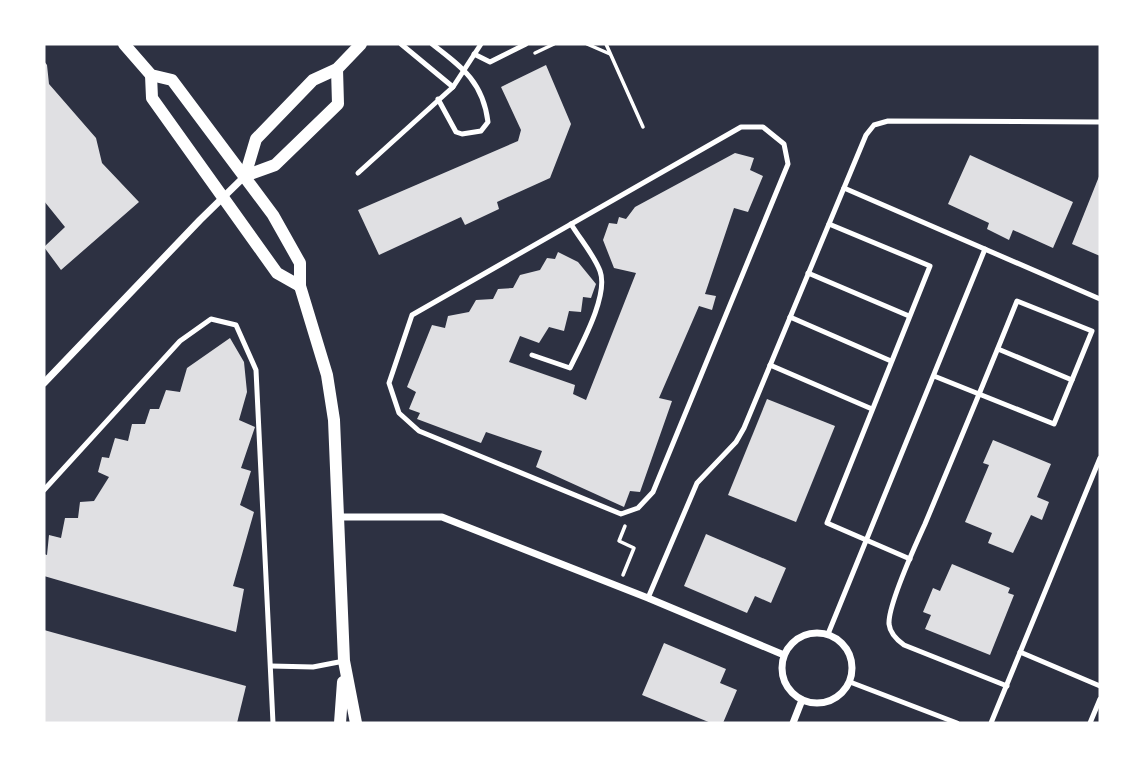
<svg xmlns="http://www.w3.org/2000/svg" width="1144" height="767" font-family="'Titillium Web',sans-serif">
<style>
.building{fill:#e0e0e3}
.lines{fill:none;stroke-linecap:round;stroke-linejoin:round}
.path{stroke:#fff;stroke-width:3.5}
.service{stroke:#fff;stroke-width:5}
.minor{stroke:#fff;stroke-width:7}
.tertiary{stroke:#fff;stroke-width:12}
</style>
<rect width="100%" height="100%" fill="#2d3142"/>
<g class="building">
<path d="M44,61L47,65L49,84L96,138L102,163L139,202L61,270L44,247L65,227L44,201Z"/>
<path d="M546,65L571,124L550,178L497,202L499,209L465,225L461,217L379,255L358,210L518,141L521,130L501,87Z"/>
<path d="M735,153L754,158L750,170L763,176L748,212L734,208L705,294L716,296L712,310L699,306L659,398L672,401L640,492L630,491L624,507L536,467L542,451L486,432L481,443L417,419L420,413L409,409L416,392L407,387L432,325L445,328L448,316L469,312L476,300L493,299L498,289L513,288L520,275L540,270L547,258L555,259L558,252L578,262L596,284L591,298L583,297L581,312L569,311L564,331L549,327L539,343L520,336L509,362L575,385L573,394L586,400L636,273L614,268L603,240L609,223L617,224L619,217L626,219L635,207Z"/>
<path d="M970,155L1073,202L1053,248L1013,230L1009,240L987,229L989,223L948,204Z"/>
<path d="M1100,174V256L1072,244Z"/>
<path d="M230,338L244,362L247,392L239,420L255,427L241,468L251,471L240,505L254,512L233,586L244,589L236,632L44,576V554L47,555L49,535L61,538L65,518H78L80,502L94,501L109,477L98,472L102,457L109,458L115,438L128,441L132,424H145L150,409H159L166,390L180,392L187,368Z"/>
<path d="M767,399L835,426L796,522L728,495Z"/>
<path d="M993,440L1051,464L1037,497L1049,502L1042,520L1031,515L1013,553L988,543L992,533L965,522L989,465L983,463Z"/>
<path d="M706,534L786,568L771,603L755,596L747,613L684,586Z"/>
<path d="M952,564L1010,588L1008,593L1014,595L990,655L925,629L931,615L923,612L933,588L940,591Z"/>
<path d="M44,630L246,686L237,723H44Z"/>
<path d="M664,643L726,669L720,683L737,690L723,723H711L642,695Z"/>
</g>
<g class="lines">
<g class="path">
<path d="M587,44L610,54"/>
<path d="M606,44L643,127"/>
<path d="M535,53L554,44"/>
<path d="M623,575L634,548L619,541L625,526"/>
</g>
<g class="service">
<path d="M401,44L453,87"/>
<path d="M432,44C462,67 483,82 488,122L481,131L462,134L456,132L438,99"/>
<path d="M474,54L490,62L526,44"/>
<path d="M741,127H763L784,144L788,164L653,492L638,508L621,514L419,431L399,413L389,383L412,315Z"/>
<path d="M358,173L453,87L481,44"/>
<path d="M844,188L1100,299"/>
<path d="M829,224L930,266L827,523L910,559"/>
<path d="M808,273L909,316"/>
<path d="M790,317L891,361"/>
<path d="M998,349L1072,380"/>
<path d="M532,355L570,368C581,345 609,295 600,271C594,255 580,239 571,224"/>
<path d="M770,365L872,409"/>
<path d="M934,376L1054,424L1092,331L1017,301C987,376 956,450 925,524C916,544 888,604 889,624C890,633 897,640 904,645L1007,686"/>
<path d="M44,490L180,341L211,319L236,325L256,370L273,723"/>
<path d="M648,598L697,483L736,442L744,428L866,135L874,125L888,121L1100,122"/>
<path d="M828,634L985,249"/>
<path d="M1020,652L1100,686"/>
<path d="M271,666L313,667L344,661"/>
<path d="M850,682L957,723"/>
<path d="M991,723L1100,458"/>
<path d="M1090,723L1100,699"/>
</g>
<g class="minor">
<path d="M44,383L200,220L245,176"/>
<path d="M337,517H442L648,598L784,655"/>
<circle cx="817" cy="668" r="35"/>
<path d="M793,723L802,700"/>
</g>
<g class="tertiary">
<path d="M124,44L151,75L172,80L273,215L300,263V286L327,375L334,420L344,661L356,723"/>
<path d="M151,75L152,98L277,273L300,286"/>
<path d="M245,176L256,139L313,80L337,69L361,44"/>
<path d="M245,176L275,165L338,104L337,69"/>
<path d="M340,723L343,682"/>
</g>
</g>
<rect width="1144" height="767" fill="none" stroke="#ffffff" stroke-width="91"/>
</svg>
